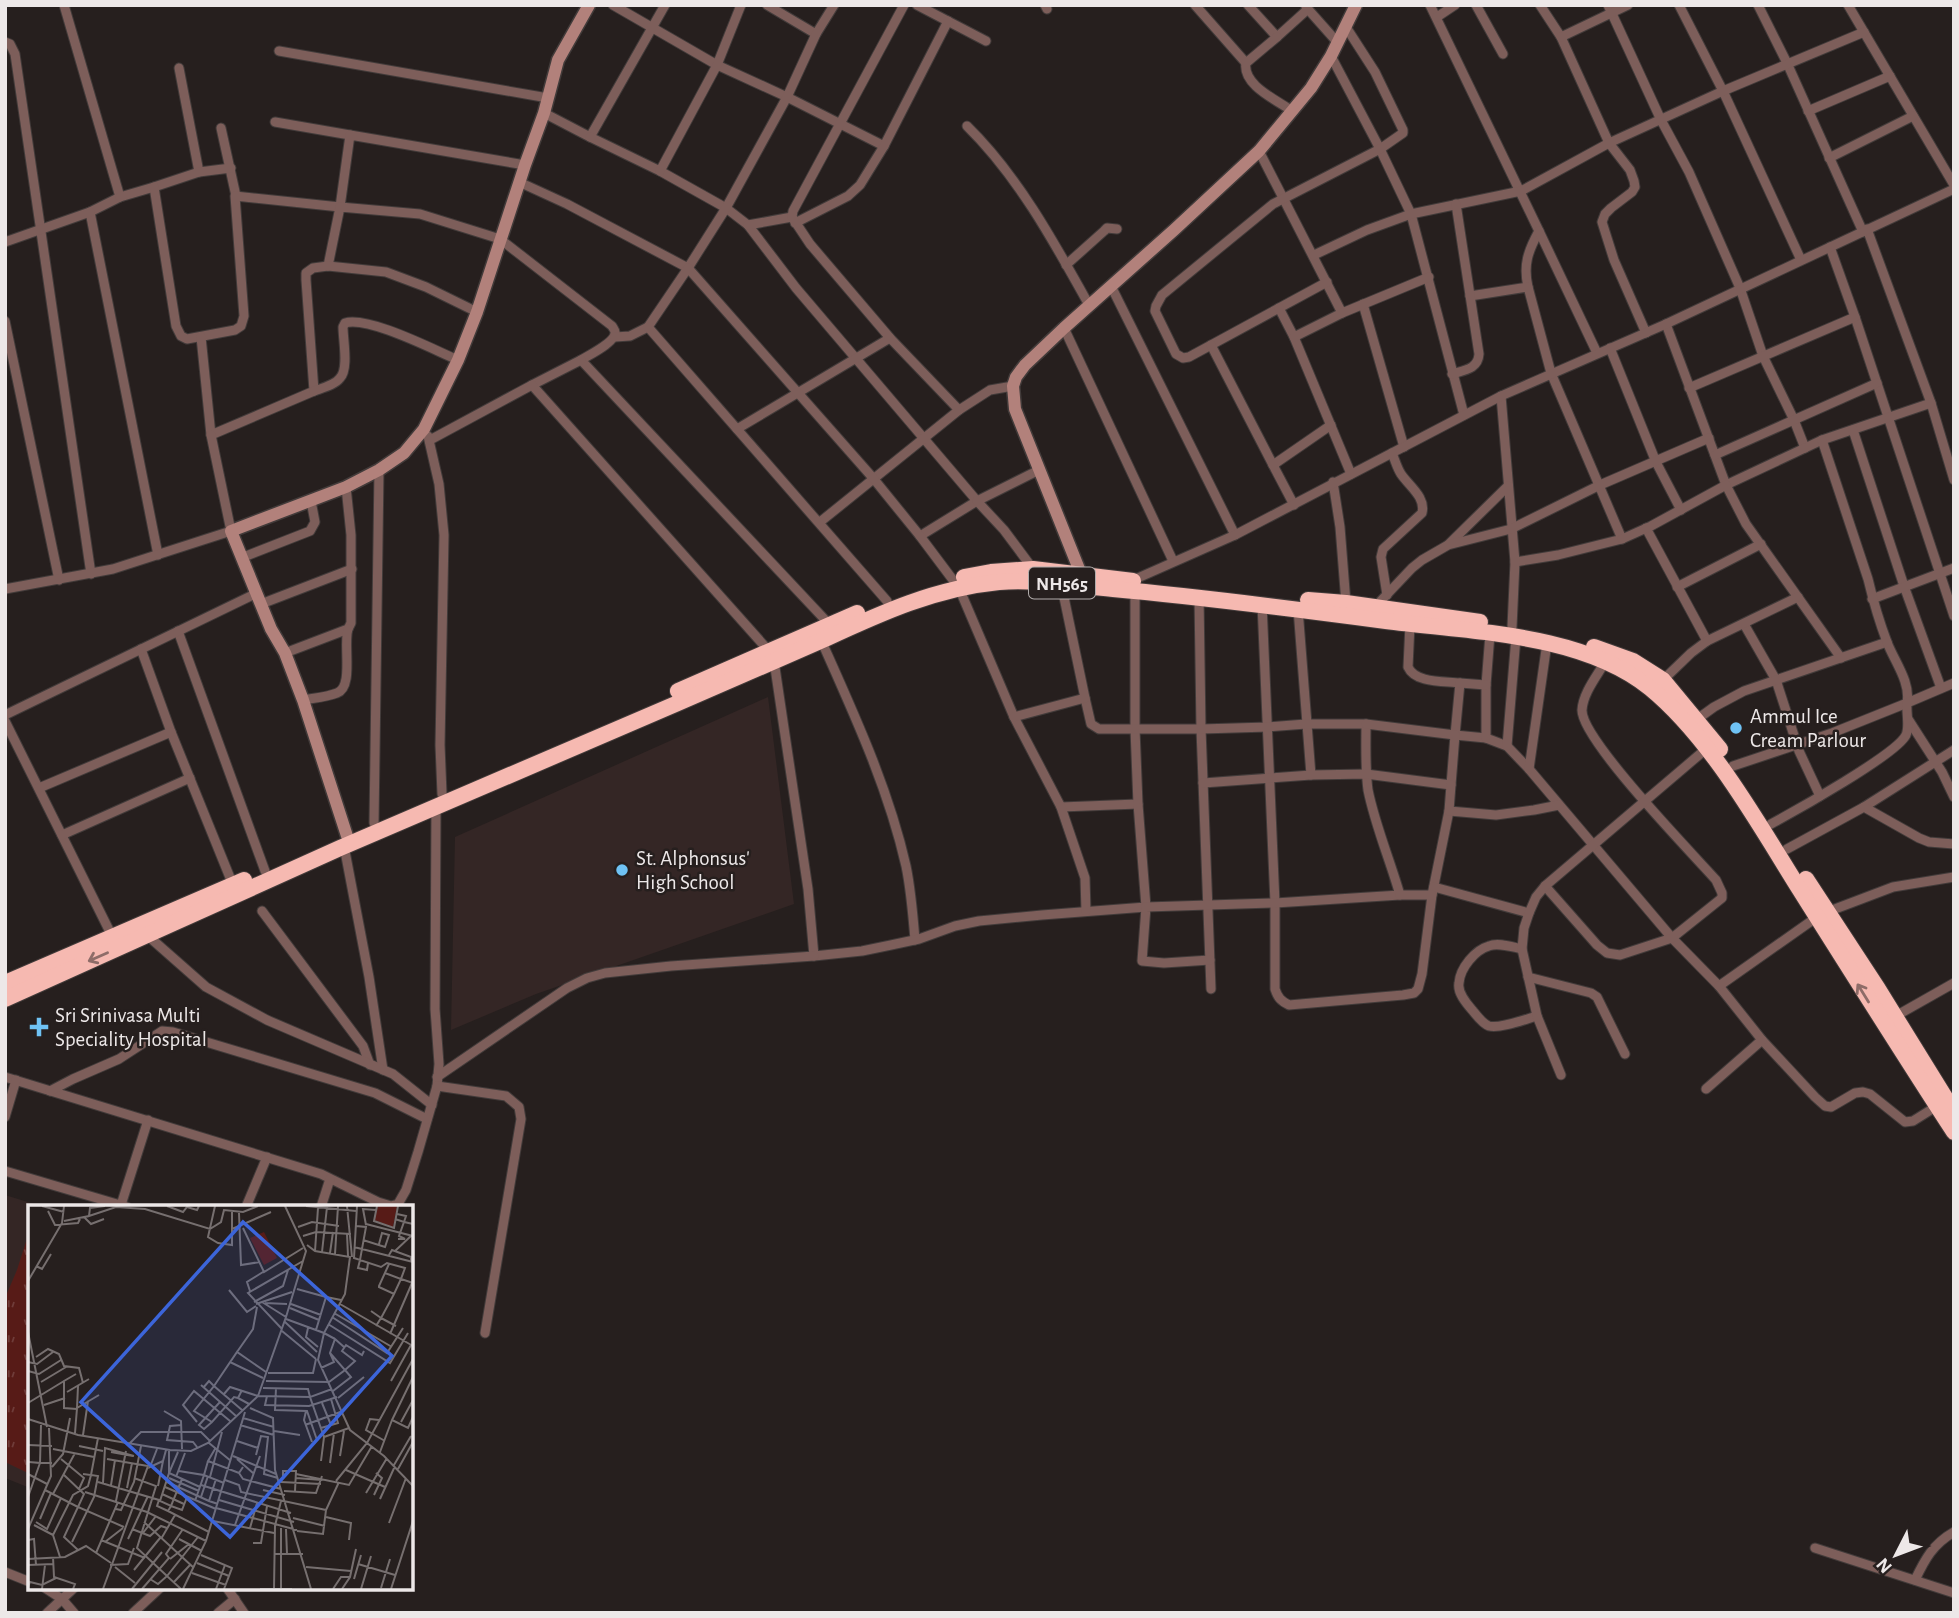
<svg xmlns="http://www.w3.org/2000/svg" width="1959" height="1618" font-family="'Alegreya Sans',sans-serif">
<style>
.built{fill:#342625}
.park{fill:url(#park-tufts)}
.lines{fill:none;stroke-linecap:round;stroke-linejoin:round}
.street-casing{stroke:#423b3a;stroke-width:11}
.secondary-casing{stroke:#423b3a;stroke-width:15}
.highway-casing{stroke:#423b3a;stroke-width:18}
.street{stroke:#7d5e5a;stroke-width:9}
.secondary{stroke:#b2817b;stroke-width:12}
.highway{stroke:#f6b9b1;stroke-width:16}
.oneway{stroke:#8e6c68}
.poi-dot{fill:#6fc2f4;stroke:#261f1e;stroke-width:2.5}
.labels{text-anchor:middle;stroke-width:5;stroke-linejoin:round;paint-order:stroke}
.shield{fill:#261f1e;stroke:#b1acab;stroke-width:2}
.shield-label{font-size:19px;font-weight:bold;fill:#ede8e8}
.poi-label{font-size:21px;fill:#ede8e8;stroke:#261f1e;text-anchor:start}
.inset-road{fill:none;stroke:#766f6f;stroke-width:2}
.view{fill:#3c65da;fill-opacity:0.15;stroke:#3c65da;stroke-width:3.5}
.inset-edge{fill:none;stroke:#ede8e8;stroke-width:3.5}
</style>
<defs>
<pattern id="park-tufts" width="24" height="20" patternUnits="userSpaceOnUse" patternTransform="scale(1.75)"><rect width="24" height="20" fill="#571b17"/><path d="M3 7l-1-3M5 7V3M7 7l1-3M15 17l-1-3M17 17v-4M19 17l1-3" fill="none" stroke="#6f3c39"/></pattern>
</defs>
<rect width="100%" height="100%" fill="#261f1e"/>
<g class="built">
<path d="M768,697L794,904L536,994L451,1030L455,837Z"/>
<path d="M5,1195L44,1207H30V1488L5,1478Z"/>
</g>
<path class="park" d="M30,1229V1474L5,1462V1298L17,1270Z"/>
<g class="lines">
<g class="street-casing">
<g id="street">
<path d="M64,5L120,197L90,212L158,555"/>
<path d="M613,5L717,65L787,97L884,146"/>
<path d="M767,5L816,34"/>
<path d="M917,5L986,41"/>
<path d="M1045,5L1047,9"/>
<path d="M1195,5L1246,63"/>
<path d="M1248,5L1277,37L1308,9"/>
<path d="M1430,5L1539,231C1528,251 1523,265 1528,287"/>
<path d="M1476,5L1503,54"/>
<path d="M1540,5L1561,37L1609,143L1630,170L1634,181L1635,187L1632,192L1611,208L1605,214L1602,222L1614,260L1646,333"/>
<path d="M1608,5L1661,120L1689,172L1740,288L1763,356L1794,420L1805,448"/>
<path d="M1679,5L1723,91L1801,260"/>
<path d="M1758,5L1787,63L1863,232"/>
<path d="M1848,5L1954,185"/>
<path d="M1306,7L1338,43"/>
<path d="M1437,17L1455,5"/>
<path d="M1277,37L1246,63C1242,85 1277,100 1292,111"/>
<path d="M1561,37L1628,5"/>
<path d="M5,42L10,44L15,54L91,574"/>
<path d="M279,51L548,98"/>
<path d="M1331,56L1380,149L1411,214L1464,415"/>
<path d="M179,68L199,172"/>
<path d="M1808,111L1890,76"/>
<path d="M544,113L590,137L665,5"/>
<path d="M275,122L350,135"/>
<path d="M967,126C1018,176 1054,242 1089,305"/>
<path d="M221,128L236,196"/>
<path d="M590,137L660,171L726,208L748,225L796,288L977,501L920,536"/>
<path d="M1259,151L1342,313"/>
<path d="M1829,158L1913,116"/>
<path d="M660,171L717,65L741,5"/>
<path d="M519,182L567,204L688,268L726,208L787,97L816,34L834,5"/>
<path d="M154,187L199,172L231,168"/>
<path d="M120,197L154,187L176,326L181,336L187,339L235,330L241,326L244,316L235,196L340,207L350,135L525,165"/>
<path d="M795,223L848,196L860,185L884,146L948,21"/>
<path d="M748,225L792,217"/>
<path d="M1867,229L1931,403L1954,480"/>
<path d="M1539,231L1597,353"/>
<path d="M5,242L90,212"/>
<path d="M1314,255L1367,230L1411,214L1521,191L1609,143L1723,91L1864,32"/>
<path d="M1066,265L1104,231L1107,228L1117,229"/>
<path d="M328,266L340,207L420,214L500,239L612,326C613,328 615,330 615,332C616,342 589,355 581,360L829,624"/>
<path d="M1327,282L1189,357L1183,358L1176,354L1155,311L1156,306L1162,295L1273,204L1380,149L1403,133V130L1375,72L1346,27"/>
<path d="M1111,286L1235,535"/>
<path d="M1470,296L1528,287L1551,373L1622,539L1558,555L1515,562"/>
<path d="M1363,304L1404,447"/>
<path d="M1279,308L1294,337L1351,474"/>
<path d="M1855,317L1954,616"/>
<path d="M5,321L59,580"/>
<path d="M1666,324L1726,485L1822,440L1931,403"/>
<path d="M1064,328L1173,561"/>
<path d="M201,337L211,435L314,391L306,280V273L313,268L328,266L386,272L426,287L477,312"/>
<path d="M615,337L630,336L648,327"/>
<path d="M1294,337L1342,313L1429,277"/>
<path d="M1211,345L1273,465"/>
<path d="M1610,348L1656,462L1681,510"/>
<path d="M1452,374C1465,370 1478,369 1479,354L1456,204"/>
<path d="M532,385L581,360"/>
<path d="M1689,388L1855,317L1830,247"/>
<path d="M314,391C322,388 335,385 340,378C349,369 343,340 343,327L345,323C369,316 434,350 458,360"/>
<path d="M1501,396L1515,562L1512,627"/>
<path d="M959,410L990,390L1013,386"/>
<path d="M737,429L890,338"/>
<path d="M1853,430L1904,586L1941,688"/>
<path d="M428,436L439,484L444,535L440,745L442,794"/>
<path d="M430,440L532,385L769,651"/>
<path d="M1715,455L1877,383"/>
<path d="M1333,482L1340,527L1346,603"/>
<path d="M1294,505L1273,465L1331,425"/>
<path d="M820,522L959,410L890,338L810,244L792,217L793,211L904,5"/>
<path d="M1646,528L1707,641"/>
<path d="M1622,539L1651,526L1726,485L1746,524L1841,658"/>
<path d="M1449,544L1508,486"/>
<path d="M241,558L310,531L315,522L311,501"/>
<path d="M1033,569L1004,530L977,501L1039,470"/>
<path d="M1131,581L1235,535L1501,396L1666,324L1954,189"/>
<path d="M1677,587L1761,544"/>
<path d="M5,589L113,569L231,531L211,435"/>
<path d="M1387,595L1381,557L1383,549L1422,513C1426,497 1409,486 1401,474C1397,468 1395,460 1392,453"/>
<path d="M1199,597L1201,729L1211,989"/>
<path d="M1872,599L1954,568"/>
<path d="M887,601L648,327L688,268L873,478L920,536L959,588L1014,717L1061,807L1138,804"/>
<path d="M261,604L352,569"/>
<path d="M1262,604L1275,903V989C1278,998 1281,1001 1289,1005L1403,995L1414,993L1418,989L1422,974L1432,895L1449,811"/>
<path d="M1375,607L1412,568L1422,560L1448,545L1511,529L1600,485L1709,438"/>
<path d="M1298,609L1311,775"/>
<path d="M1410,624L1408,667C1415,683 1443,681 1460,683L1455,735L1486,738"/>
<path d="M1744,624L1776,680L1799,751L1820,796"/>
<path d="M178,631L265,871"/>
<path d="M1490,634L1486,685V738L1507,746L1529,769L1672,938L1719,986L1762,1040L1815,1097L1825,1106L1831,1107L1855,1093L1863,1092L1870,1094L1905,1122L1913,1121L1937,1106"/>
<path d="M821,640C854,714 888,787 906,866C911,890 913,915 915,940"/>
<path d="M141,649L171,732L233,885"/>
<path d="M285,653L348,629L351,623V535L346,487"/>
<path d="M774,661L808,889L814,956L862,951L891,945L919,939L955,926L979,921L1042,915L1146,907L1138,804L1135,729V590"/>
<path d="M1663,680L1691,653L1707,641L1798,597"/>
<path d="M1460,683L1486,685"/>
<path d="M1085,698L1091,724L1099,729H1201L1268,727L1306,724H1366C1366,746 1365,768 1368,790C1375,825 1390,860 1400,895L1275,903L1146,907L1142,961L1164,963L1210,960"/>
<path d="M303,700C314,698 327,697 337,693C354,687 343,645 348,629"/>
<path d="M5,715L257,593"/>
<path d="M1014,717L1085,698L1061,583"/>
<path d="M1908,719L1942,772L1954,797"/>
<path d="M1696,720L1714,707L1744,691L1887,642"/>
<path d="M5,721L112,936"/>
<path d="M1507,746L1516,637"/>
<path d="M1733,766L1832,733L1907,703C1911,682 1894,661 1887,642C1879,621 1873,600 1868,579L1822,440"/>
<path d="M1529,769L1547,643"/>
<path d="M1203,783L1311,775L1366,774L1451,785L1455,735L1366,724"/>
<path d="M1451,785L1449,811L1496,815L1534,810L1559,805"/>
<path d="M39,788L171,732"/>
<path d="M1061,807L1085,878L1086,911"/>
<path d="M1864,807L1954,750"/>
<path d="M374,823L379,470"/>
<path d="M1771,824C1795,811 1897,754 1906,735C1910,726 1906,713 1907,703L1954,683"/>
<path d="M62,835L190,778"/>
<path d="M344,846L369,977L383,1070"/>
<path d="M1787,849L1864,807L1919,838L1929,842L1954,844"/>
<path d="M1545,886L1597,945L1607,953L1620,955L1672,938L1722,898V893L1716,880C1692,853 1581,739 1582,710C1583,693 1597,676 1605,662"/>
<path d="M1434,887L1529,913"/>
<path d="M1400,895H1432"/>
<path d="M262,911L363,1046L370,1065"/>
<path d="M1827,912L1893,887L1954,877"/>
<path d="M147,935L206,987L267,1020L393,1074L432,1105"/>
<path d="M1522,949C1512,947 1498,942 1489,946C1475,950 1460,968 1459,983C1457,993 1467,1004 1473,1011C1477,1016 1483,1024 1489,1026C1500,1029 1526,1019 1537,1016"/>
<path d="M1528,977L1591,993L1597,997L1625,1054"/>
<path d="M1719,986L1817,917"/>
<path d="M1894,1017L1954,983"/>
<path d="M1561,1075L1537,1016L1522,949L1524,928L1529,913L1536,897L1545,886L1706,749"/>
<path d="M5,1077L321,1174L378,1202L391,1206L398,1204L406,1190L418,1152L437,1086L439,1064L435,1009L436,808"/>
<path d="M437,1077L567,988L587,978L605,973L671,966L814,956"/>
<path d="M437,1086L506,1096L519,1107L521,1119L485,1333"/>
<path d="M1706,1089L1762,1040"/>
<path d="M50,1091L73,1079L119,1059L162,1031L173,1032L375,1093L427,1119"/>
<path d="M5,1117L16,1080"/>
<path d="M5,1171L127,1207"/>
<path d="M121,1205L148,1120"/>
<path d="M246,1207L267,1157"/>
<path d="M321,1207L330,1179"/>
<path d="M1815,1548L1954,1593"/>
<path d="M5,1572L30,1582"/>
<path d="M1915,1580C1925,1559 1933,1544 1954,1532"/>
<path d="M45,1588L62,1599L74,1613"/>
<path d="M227,1588L244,1613"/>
<path d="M47,1613L74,1588"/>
<path d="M133,1613L160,1588"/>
<path d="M218,1613L235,1599"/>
</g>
</g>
<g class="secondary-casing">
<g id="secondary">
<path d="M1081,574L1015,409L1013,386L1016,377L1025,365L1064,328L1174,230L1259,151L1311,88L1331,56L1356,5"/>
<path d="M347,836L303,700L285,653L271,629L231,531L346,487L379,470L404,453L424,429L458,360L477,312L525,165L544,113L558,60L589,5"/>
</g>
</g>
<g class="highway-casing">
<g id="highway">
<path d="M964,577L991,572L1033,569L1133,581"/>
<path d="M1308,600L1346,603L1480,622"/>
<path d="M1594,647L1633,661L1663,680L1720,749"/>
<path d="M678,691L857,613"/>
<path d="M1806,879L1878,989L1954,1112"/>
<path d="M5,983L244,880"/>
<path d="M5,999C117,949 228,898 340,848C452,799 565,752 678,703C727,682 776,660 825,639C881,613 936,588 999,582C1037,579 1074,586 1113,589C1204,597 1295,609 1386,621C1470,632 1582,633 1650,688C1711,738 1758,823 1800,890C1851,971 1902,1052 1954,1132"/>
</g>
</g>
<use href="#street" class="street"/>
<use href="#secondary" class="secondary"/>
<use href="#highway" class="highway"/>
</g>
<defs><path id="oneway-shaft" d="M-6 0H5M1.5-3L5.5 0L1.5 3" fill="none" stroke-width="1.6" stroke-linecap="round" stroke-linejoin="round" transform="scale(1.75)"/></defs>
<g class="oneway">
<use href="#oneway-shaft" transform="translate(98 957) rotate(156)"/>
<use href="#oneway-shaft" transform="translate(1863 993) rotate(-122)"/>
</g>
<g class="poi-dot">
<circle cx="1736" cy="728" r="7"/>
<circle cx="622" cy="870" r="7"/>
<path d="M35.5 1016.5h7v7h7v7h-7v7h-7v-7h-7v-7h7z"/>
</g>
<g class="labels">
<rect class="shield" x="1029" y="567.5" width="66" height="31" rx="5"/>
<g class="shield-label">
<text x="1062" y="590">NH565</text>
</g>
<g class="poi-label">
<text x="1750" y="723">Ammul Ice<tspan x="1750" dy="24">Cream Parlour</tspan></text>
<text x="636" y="865">St. Alphonsus'<tspan x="636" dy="24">High School</tspan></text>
<text x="55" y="1022">Sri Srinivasa Multi<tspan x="55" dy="24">Speciality Hospital</tspan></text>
</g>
</g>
<g transform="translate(28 1205)">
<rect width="385" height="385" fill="#261f1e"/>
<path d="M350,1H369L365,22L346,15Z" fill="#571b17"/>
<path d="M236,27L249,53L236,60L222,33Z" fill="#571b17"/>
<path class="inset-road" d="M14,1L36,7M77,1L62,3L61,11L88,2L117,4L182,24L193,17L196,5L215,7L230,1M139,1L155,7L159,2L169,5L171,1M187,1L180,32L190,38L204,40V7M278,1L328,6M319,1L324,52M349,1L346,16L366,23L370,1M20,6L27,20L50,18L52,14M211,8L213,60L232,57M56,12L63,19L76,14M367,14L376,17L378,11L369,9M36,16L61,11M338,19L385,31M338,20L335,4L348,5M328,21L338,22L332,55L326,53L329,1M270,22L284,17L311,21M215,23L236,67L275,43M204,24L243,7M319,29L320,51M275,31L288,27L323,29M370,34H377L371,31L376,17L385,19M335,35L357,42L361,30L354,28L351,39M279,40L287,46L322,52L317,89L296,128L307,134M326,42L385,57M287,46L290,3M367,46L384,30M294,47L299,2M302,48L305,27M307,49L310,1M361,50L364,45L383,52V57M340,58L339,65L330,63L332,55L353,62L359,58L377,63L373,74L385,78M8,61L14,64L23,49M357,68L373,74L366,89L351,82V81L361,59M0,76L34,18L36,1M269,84L298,92M201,85L219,107L228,101M222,86L219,77L235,67M366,89L353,113L368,121M226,97L255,81L260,65M234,97L258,112M237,98L259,99M228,99L264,87M263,99L293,110M312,99L385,141M262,103L291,115M343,106L353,113L348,121M306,108L364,142M304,112L359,148L375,123M258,114L296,128L290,155L322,225L356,251L385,281M257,117L289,147M300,119L362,158L380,128M280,123L278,132L290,142M254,124L220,88L275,56M288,125L298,92L313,95M254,126L288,154M0,127L19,222M362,129L384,78M209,147L225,124L229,102M8,152L20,144L31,149L36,161L51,163L55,178M0,157L9,159L25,147M202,157L235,173M293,163L306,157L302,148M0,166L11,169L33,155M240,168H285L288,154M48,169L36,176V203L49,204M385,172L364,215L380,223L385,212M238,176L301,177L317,165L302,148L307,134L316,142M363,176L383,140M13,177L38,162M173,180L208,211M175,183L181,176L186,181L166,206L184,217L206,192L210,193M248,183L247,205L279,206L289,235M214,185L210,193L221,199M305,186L323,172L317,165L327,156L314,146L318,140L334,150L336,146M39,187L61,174M196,189L202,182L230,191L282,192L280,184L235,183M239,191L237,200L281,201L303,194M310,193L336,172M0,198L36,176M294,198L303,220M16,200L37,193M49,203L50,181M222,203L245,213L247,265L283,384M214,205L186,181L209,147L238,167M136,206L153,216L154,244M278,206L276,215L284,237M215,213L246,222M0,214L50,230L142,245L163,246L180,238L230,191L258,112L278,46L257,1M351,215L342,214L338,225L357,236M169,217L155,200L166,186L202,216M184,217L176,224L171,220L192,197M373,217L385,195M13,220L12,258H24M154,220L142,221L139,235L165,237L169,242M212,220L246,230M277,220L315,206M293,223L310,218L303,194L309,192M246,226L272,230M47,228L49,203L71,190M55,230L60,196M296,232L321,223M209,236L230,243M102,238L113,227H173L182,236M181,238L203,256M0,240L24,241M51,241L75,246M25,244L66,252M129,244L122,262L135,256L138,245M187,244L180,256L211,268L215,262M141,246V268L132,296L143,301L154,274M83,247L105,251M150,247L141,268L172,282M352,247L364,215M228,250L233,231L240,232L236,269L250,273M205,251L248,269M312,251L316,226M33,254L56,273L51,284M209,254L225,268M293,256L296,232L282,192L304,184M302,258L306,228M366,260L383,231M24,262L35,249L42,213M370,264L385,237M318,265L357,282M151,266L176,270L180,256M211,268L215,274L253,284M0,269L19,279M268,269L321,280L344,241M36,270L56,289L50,302L96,322M255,271V266H268L267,286M148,272L157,248M182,272L194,227M106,273L128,281L109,343L139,371L170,332M141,273L171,286M268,273L294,275M188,274L181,296L190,299M197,275L211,280L213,287L298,305M308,276L339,238L385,154M70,277L131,295L129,301L140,306M139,277L181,296M253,277L293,279M75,278L77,243L106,251M83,280L87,255M173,280L263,308M130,281L135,256M137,282L188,304M99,283L104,258M17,285L50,302L36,332L50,345M235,285L257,290M256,286L288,288L294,271M57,287L119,307L178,336M338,288L359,253M25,289L47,248M134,289L156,299M346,290L354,273L348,268M0,292L12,258L1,257M159,292L154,305L143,301L140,306L181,327M173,292L180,271M352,294L367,261M191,295L266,317M88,296L98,246M167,296L176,270L196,278M188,303L269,325M88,304L93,305L106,277L113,241M298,312L323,318L321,335M265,313L297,321M12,314L23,288M185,316L246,328M8,317L19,324L33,293M116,317L166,363M361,318L378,273M6,320L25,330M207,320L232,251M222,323L229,298M0,324L23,271L21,223M104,324L122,331L133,321L139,323M258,324L259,349M269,326L295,329L298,305L311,277M115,328L128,311M100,334L120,291M133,334L147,310M151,334L174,346M0,335L6,334L8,360M73,335L117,353M44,337L66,292L70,271L63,270L70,233M77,337L95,323M225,338H233L239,301M68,348L90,297M246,349H275M173,350L204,363L196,384M25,352L26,372L47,379L45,384M32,352L25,330L45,290L60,281L63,270L55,269M0,354L37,352L58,341L83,358M142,354L161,339M169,358L201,371M330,359L367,370M0,360L26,359M82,360L100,359L106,343M87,362L107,378M278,362L323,366M106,365L132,333M164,368L198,380M122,374L130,379L139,371L153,384M326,374L333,350M146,377L162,360M0,382L2,377L14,380L28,373M353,383L362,354M14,384L17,360M75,384L120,261L79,254M104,384L134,347M114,384L141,353L138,349L155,324M155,384L178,336L217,207M188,384L197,360M232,384H264M246,384L247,321L253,296M253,384V323M305,384L313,372H322M314,384L322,372L328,344M333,384L343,351M363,384L385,316"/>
<path class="view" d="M215,17L364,151L202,332L53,197Z"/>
<rect width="385" height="385" class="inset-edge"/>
</g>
<rect width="1959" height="1618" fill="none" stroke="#ede8e8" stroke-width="14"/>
<g transform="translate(1896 1555) rotate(228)" stroke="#261f1e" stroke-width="5" paint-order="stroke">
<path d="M0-5L12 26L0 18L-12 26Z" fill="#ede8e8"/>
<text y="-10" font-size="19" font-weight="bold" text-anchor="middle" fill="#ede8e8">N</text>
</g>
</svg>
